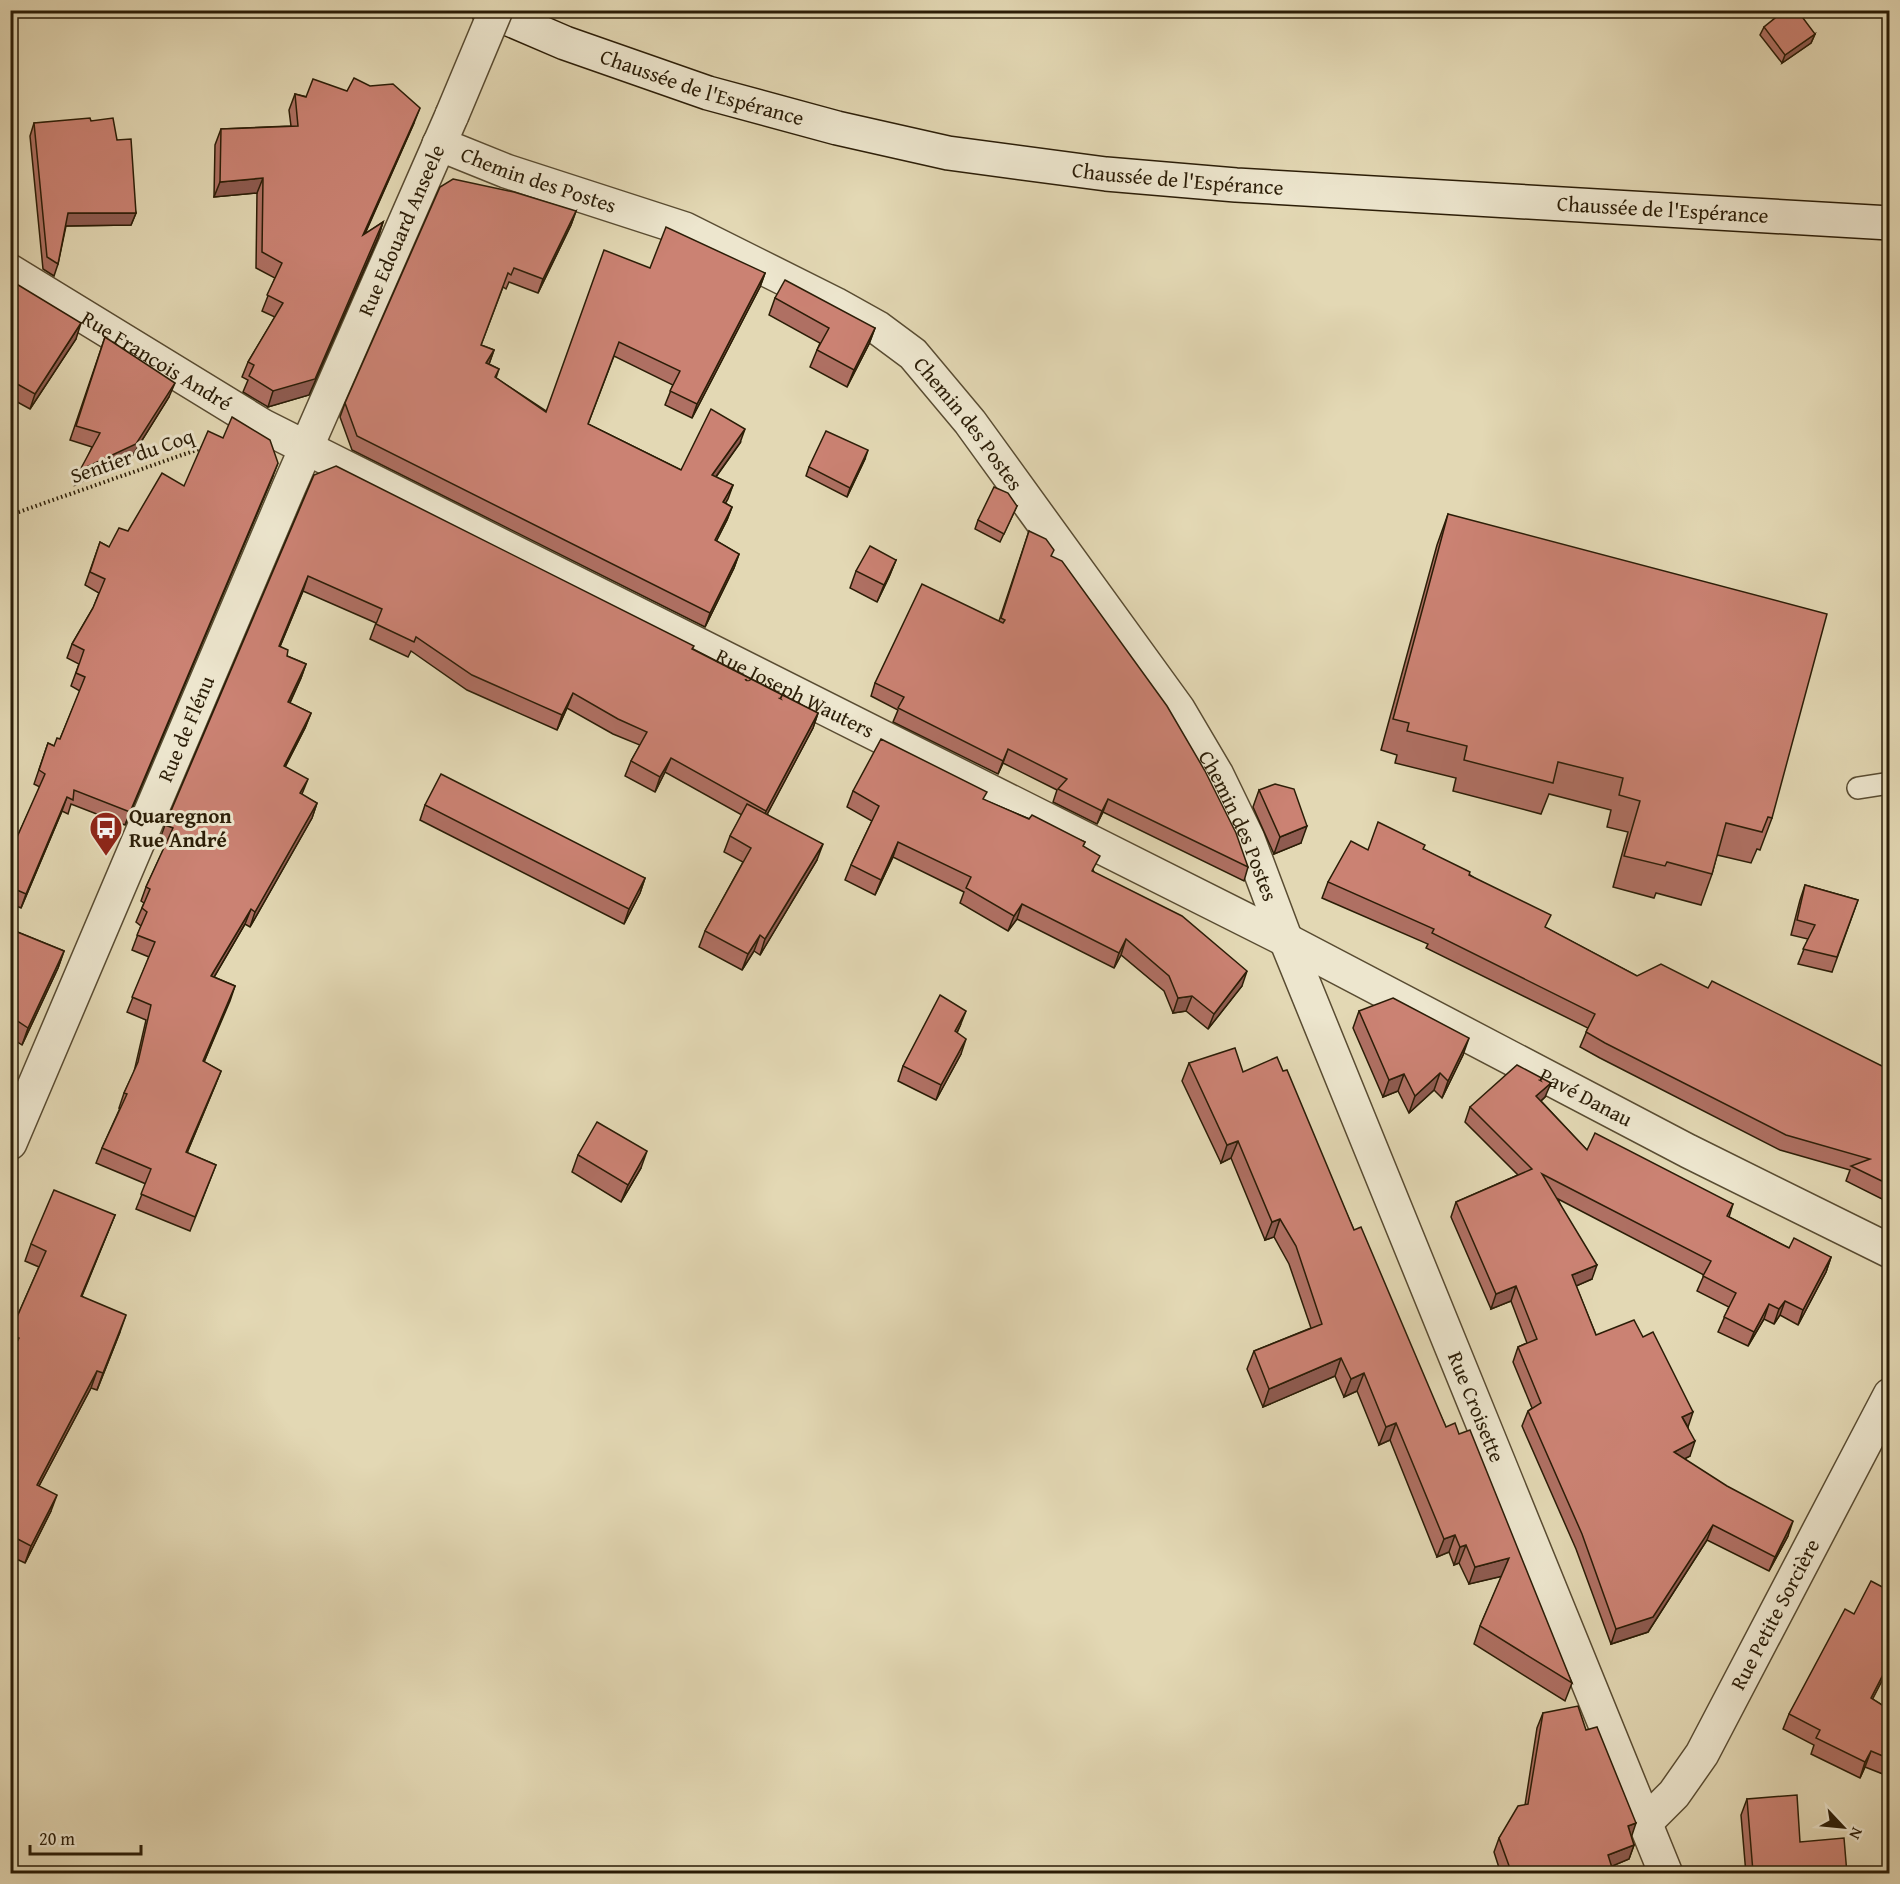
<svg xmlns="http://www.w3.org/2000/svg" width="1900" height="1884" font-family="'Gentium Book Plus',serif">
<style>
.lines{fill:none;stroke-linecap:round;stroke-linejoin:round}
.service-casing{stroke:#594c32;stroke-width:24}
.minor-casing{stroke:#594c32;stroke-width:36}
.tertiary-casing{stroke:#594c32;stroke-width:36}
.secondary-casing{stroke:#2b1d07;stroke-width:36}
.path{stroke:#2b1d07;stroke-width:4;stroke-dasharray:1.5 3;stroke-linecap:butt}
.service{stroke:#ede6ce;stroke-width:21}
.minor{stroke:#ede6ce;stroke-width:33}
.tertiary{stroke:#ede6ce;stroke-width:33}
.secondary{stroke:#ede6ce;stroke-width:33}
.tertiary-bridge-casing{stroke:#594c32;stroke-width:36;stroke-linecap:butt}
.tertiary-bridge{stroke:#ede6ce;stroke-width:33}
.wall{fill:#af7063;stroke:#2b1d07;stroke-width:1.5}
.shaded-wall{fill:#8e5b50;stroke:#2b1d07;stroke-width:1.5}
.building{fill:#cb8273;stroke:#2b1d07;stroke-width:1.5}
.labels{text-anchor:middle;stroke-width:6;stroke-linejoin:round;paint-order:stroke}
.street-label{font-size:21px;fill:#2b1d07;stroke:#ede6ce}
.poi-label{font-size:21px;font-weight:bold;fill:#2b1d07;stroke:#ede6ce;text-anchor:start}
</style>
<rect width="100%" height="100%" fill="#e3d8b4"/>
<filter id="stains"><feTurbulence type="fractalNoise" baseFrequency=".00333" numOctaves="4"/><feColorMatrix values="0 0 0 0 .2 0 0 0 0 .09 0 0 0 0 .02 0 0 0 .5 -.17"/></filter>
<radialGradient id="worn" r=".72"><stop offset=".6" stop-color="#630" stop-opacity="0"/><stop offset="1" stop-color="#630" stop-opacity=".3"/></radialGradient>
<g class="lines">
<g class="service-casing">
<path id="service" d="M1858,788L1890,783"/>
</g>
<g class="minor-casing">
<g id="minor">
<path id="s1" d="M439,144L506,171L685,229L835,304L878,328L913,354L970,422L1178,709L1217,775L1248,839L1286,940L1666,1874"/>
<path id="s2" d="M10,271L263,426L1286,940L1688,1151L1890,1251"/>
<path id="s3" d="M1646,1822L1674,1794L1702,1754L1890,1395"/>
</g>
</g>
<g class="tertiary-casing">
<g id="tertiary">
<path id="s4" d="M10,1143L289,487L452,115"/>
</g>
</g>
<g class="secondary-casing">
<g id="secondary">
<path id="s5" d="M488,10L565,43L708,93L837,128L948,153L1106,174L1236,185L1890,223"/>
</g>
</g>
<path class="path" d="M10,515L205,447"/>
<use href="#service" class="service"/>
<use href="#minor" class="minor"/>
<use href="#tertiary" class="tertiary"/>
<use href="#secondary" class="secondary"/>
<g class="tertiary-bridge-casing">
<path id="tertiary-bridge" d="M452,115L496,10"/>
</g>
<use href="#tertiary-bridge" class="tertiary-bridge"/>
</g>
<g class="wall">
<path d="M1764,27L1815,34L1811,43L1782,63L1760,35Z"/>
<path d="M295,94L414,123L365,234L383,222L378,238L309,395L268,407L243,392L248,380L242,377L248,362L275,317L262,311L275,278L256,268L257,193L214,197L215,145L221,129L291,126L289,110Z"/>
<path d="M91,121L117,140L136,213L131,225L66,226L58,264L54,276L43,269L30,136L34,123Z"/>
<path d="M576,211L571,225L538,293L509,282L506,289L503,287L481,345L494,350L489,364L499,369L496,378L546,411L650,268L765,273L760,287L692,418L665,405L673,385L614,356L588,424L681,470L740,443L716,477L733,485L725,503L732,507L727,520L716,541L739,554L734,568L705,627L352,450L340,417L345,403Z"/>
<path d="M10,280L76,339L30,409L10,398Z"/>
<path d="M775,298L875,328L869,344L847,387L810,367L817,350L820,343L769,315Z"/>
<path d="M105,337L169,397L131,458L75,485L92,447L70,440Z"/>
<path d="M865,459L847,497L806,476L809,467Z"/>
<path d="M314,475L693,649L818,713L813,728L767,814L817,860L760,955L754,951L742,970L699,947L705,931L743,862L724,852L730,836L742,815L665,772L655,792L625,776L631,761L640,745L613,734L567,708L557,730L467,690L411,651L408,657L370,639L376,623L303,591L280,646L287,656L306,664L301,678L290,703L311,713L305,728L285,767L302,795L317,803L312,818L250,927L245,924L214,977L235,986L204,1062L221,1071L187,1153L216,1165L190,1231L136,1209L146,1184L96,1163L102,1148L120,1108H119L124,1093L134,1072L146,1020L127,1012L149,957L132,950L141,926L136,922L144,903L141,901L146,887L167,842L160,839L165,825Z"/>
<path d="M273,476L125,825L71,804L68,814L62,811L21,908L10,903V853L40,787L34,784L48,743L54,746L60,739L80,691L71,686L79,664L67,658L72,644L93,608L99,593L85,585L100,542L109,547L184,486Z"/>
<path d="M1017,506L1000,542L975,529L978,520Z"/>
<path d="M1448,514L1772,818L1760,850L1757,849L1751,863L1717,855L1712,874L1701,905L1656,893L1654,898L1613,887L1628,832L1607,827L1611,810L1549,794L1541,814L1453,791L1456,778L1395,763L1397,755L1381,750L1437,545Z"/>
<path d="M1029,531L1052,557L1248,867L1244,881L1103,812L1097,824L1053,802L1057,790L1003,763L998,774L893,722L898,710L871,696L875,683L999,621Z"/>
<path d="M896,560L889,577L877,602L850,588L856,571Z"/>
<path d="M1259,790L1301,843L1274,854L1253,807Z"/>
<path d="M853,791L984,800L1085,842L1083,846L1094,872L1242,986L1208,1029L1186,1011L1173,1013L1164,991L1121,955L1114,968L1017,919L1008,931L960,903L964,892L893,857L875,895L845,880L851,865L872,821L847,807Z"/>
<path d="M425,805L645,878L640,893L624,924L420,820Z"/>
<path d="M1423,849L1470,875L1546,928L1637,976L1708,988L1890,1070V1203L1846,1181L1850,1170L1780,1150L1600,1058L1580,1047L1588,1028L1426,948L1428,944L1322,898L1328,882L1368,850Z"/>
<path d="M1805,885L1858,900L1832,972L1798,964L1808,939L1791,935L1800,900Z"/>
<path d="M10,929L64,951L58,968L22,1045L10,1037Z"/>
<path d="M1359,1011L1463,1055L1442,1098L1434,1090L1409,1113L1398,1091L1383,1097L1353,1028Z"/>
<path d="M960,1026L957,1033L961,1054L936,1100L898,1081L903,1066Z"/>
<path d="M1189,1063L1243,1072L1283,1071L1354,1230L1446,1427L1459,1434L1572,1683L1565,1701L1474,1644L1480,1626L1502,1576L1469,1584L1459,1563L1454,1565L1449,1552L1437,1557L1390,1440L1379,1445L1357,1391L1344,1397L1335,1376L1263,1407L1247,1369L1254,1351L1311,1328L1289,1264L1274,1237L1265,1240L1231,1158L1221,1163L1182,1081Z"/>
<path d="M1545,1097L1541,1101L1587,1150L1733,1204L1729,1217L1789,1248L1831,1257L1826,1272L1798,1325L1780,1315L1774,1324L1764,1319L1748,1346L1718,1332L1729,1307L1697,1291L1704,1275L1558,1199L1592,1279L1576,1286L1596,1335L1688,1427L1690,1456L1684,1459L1788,1536L1769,1571L1707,1540L1648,1632L1611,1644L1576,1549L1522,1426L1528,1411L1532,1408L1513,1362L1518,1347L1527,1343L1511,1301L1491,1309L1451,1217L1456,1202L1518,1175L1465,1122L1470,1107Z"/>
<path d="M578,1155L641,1168L621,1202L572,1172Z"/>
<path d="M115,1215L82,1296L120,1332L97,1390L91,1388L39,1486L51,1511L25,1563L10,1556V1356L11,1354H10V1333L39,1267L25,1261L31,1244Z"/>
<path d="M1890,1591V1665L1872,1699L1890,1710V1774L1888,1776L1865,1767L1860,1778L1811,1754L1814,1745L1783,1729L1789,1714L1854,1614Z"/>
<path d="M1543,1713L1586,1730L1634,1845L1629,1859L1612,1866L1614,1874H1501L1494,1852L1499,1838L1525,1805L1537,1728Z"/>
<path d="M1747,1799L1800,1842L1847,1874H1746L1741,1815Z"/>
</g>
<g class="shaded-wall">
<path d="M1815,34L1811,43L1782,63L1785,55Z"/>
<path d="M420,108L414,123L357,251L363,235Z"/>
<path d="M263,178L257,193L214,197L220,182Z"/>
<path d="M576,211L571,225L538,293L543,279Z"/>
<path d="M68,213H136L131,225L63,226Z"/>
<path d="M383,222L378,238L309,395L268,407L273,391Z"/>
<path d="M765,273L760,287L692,418L697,404Z"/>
<path d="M81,323L76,339L30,409L35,394Z"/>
<path d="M875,328L869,344L847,387L854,370Z"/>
<path d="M494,350L489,364L486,363Z"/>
<path d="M175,383L169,397L131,458L75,485L80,470Z"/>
<path d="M745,429L740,443L707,489L712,475Z"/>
<path d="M868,450L865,459L847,497L850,488Z"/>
<path d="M278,463L273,476L125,825L130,812Z"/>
<path d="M733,485L728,499L718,516L723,502Z"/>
<path d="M732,507L727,520L710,554L715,540Z"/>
<path d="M739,554L734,568L705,627L710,613Z"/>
<path d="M896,560L889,577L877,602L884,585Z"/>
<path d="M308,576L303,591L274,661L279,646Z"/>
<path d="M306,664L301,678L283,717L288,702Z"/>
<path d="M573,693L567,708L557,730L562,715Z"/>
<path d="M311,713L305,728L278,781L284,766Z"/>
<path d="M818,713L813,728L761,826L766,811Z"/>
<path d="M1008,749L1003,763L998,774L1003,761Z"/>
<path d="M671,758L665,772L655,792L660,777Z"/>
<path d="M308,779L302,794L295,808L300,793Z"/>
<path d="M67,797L62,811L21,908L26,894Z"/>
<path d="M1108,799L1103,812L1097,824L1102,811Z"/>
<path d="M317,803L312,818L250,927L255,912Z"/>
<path d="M1307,826L1301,843L1274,854L1280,837Z"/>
<path d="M898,842L893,857L875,895L881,880Z"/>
<path d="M823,844L817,860L760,955L765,939Z"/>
<path d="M645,878L640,893L624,924L629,909Z"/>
<path d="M1022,904L1017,919L1008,931L1014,916Z"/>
<path d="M251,909L245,924L206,991L211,976Z"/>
<path d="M760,935L754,951L742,970L748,954Z"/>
<path d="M1126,939L1121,955L1114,968L1119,953Z"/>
<path d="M64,951L58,968L22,1045L28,1028Z"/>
<path d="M1247,971L1242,986L1208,1029L1214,1014Z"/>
<path d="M235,986L230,1001L198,1076L203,1061Z"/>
<path d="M1192,996L1186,1011L1173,1013L1178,998Z"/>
<path d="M966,1011L960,1026L950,1046L955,1031Z"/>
<path d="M1469,1038L1463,1055L1442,1098L1448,1081Z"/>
<path d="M966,1039L961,1054L936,1100L941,1085Z"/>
<path d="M221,1071L215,1086L181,1167L186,1152Z"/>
<path d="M1440,1073L1434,1090L1409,1113L1415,1096Z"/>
<path d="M1404,1074L1398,1091L1383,1097L1389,1080Z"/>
<path d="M1551,1083L1545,1097L1530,1111L1536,1096Z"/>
<path d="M1238,1141L1231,1158L1221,1163L1227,1145Z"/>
<path d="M647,1151L641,1168L621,1202L628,1185Z"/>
<path d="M115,1215L108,1232L75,1312L81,1296Z"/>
<path d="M1280,1219L1274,1237L1265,1240L1272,1222Z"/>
<path d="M1831,1257L1826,1272L1798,1325L1803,1310Z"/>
<path d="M1597,1265L1592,1279L1567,1290L1572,1275Z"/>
<path d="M1516,1286L1511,1301L1491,1309L1496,1294Z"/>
<path d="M1785,1301L1780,1315L1774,1324L1779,1309Z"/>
<path d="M1769,1304L1764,1319L1748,1346L1754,1332Z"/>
<path d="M126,1315L120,1332L97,1390L103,1373Z"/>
<path d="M1341,1358L1335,1376L1263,1407L1269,1389Z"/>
<path d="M97,1371L91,1388L31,1501L37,1485Z"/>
<path d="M1364,1373L1357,1391L1344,1397L1351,1379Z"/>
<path d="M1693,1412L1688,1427L1682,1417Z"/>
<path d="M1396,1423L1390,1440L1379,1445L1386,1427Z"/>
<path d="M1695,1441L1690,1456L1669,1467L1674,1452Z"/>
<path d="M57,1495L51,1511L25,1563L31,1546Z"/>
<path d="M1793,1521L1788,1536L1769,1571L1775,1557Z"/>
<path d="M1713,1525L1707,1540L1648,1632L1611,1644L1616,1629Z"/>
<path d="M1455,1535L1449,1552L1437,1557L1444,1539Z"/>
<path d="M1466,1545L1459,1563L1454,1565L1460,1547Z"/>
<path d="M1509,1558L1503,1576L1469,1584L1475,1567Z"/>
<path d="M1890,1661V1665L1865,1714L1871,1698Z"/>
<path d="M1871,1751L1865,1767L1860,1778L1865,1762Z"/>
<path d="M1636,1823L1631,1838L1628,1826Z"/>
<path d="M1634,1845L1629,1859L1603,1870L1608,1855Z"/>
<path d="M1782,1870L1781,1874H1753V1872Z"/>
</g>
<g class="building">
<path d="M1785,10H1797L1815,34L1785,55L1764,27Z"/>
<path d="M354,78L370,86L393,84L420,108L363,235L383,222L315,379L273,391L249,376L254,365L248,362L283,303L267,295L282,263L262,252L263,178L220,182L221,129L298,126L295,94L306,97L313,79L347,91Z"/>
<path d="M90,118L91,121L113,118L117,140L131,139L136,213H68L58,264L47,257L34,123Z"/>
<path d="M453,179L514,192L576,211L543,279L514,268L511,275L508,273L481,345L494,350L486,363L499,369L495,377L546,412L604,250L650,268L666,227L765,273L697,404L670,391L680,371L619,342L588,424L681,470L711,409L745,429L712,475L733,485L723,502L732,507L715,540L739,554L710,613L357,436L345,403L440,187Z"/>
<path d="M10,280L81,323L35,394L10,380Z"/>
<path d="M785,280L875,328L854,370L817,350L829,328L775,298Z"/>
<path d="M105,337L175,383L136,444L80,470L100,433L76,426Z"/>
<path d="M232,417L270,440L278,463L130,812L74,790L73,800L67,797L26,894L10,887V853L45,774L39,770L48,743L54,746L57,738L60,739L85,677L76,673L84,650L72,644L93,608L105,579L90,572L100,542L109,547L119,528L128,531L162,473L184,486L208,431L223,438Z"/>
<path d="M826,431L868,450L850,488L809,467Z"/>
<path d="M336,466L694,646L692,649L818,713L766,811L671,758L660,777L631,761L647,732L618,719L573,693L562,715L472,675L416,637L414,642L376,624L382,609L308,576L279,646L288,650L287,656L306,664L288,702L311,713L284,766L308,779L300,793L317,803L255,912L251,909L211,976L235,986L203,1061L221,1071L186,1152L216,1165L195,1217L141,1194L151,1169L102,1148L127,1094L124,1093L138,1062L151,1005L132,997L155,942L137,935L147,912L142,908L150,889L146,887L173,828L165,825L314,475Z"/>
<path d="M994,487L1008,493L1017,506L1004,534L978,520Z"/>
<path d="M1448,514L1827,614L1772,818L1768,817L1762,832L1726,823L1712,874L1667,862L1665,866L1624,856L1640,801L1619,795L1623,778L1558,762L1553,783L1464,760L1467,746L1407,731L1409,723L1393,719Z"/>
<path d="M1029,531L1046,539L1054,550L1051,556L1062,561L1167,706L1205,771L1236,833L1248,867L1108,799L1102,811L1058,789L1067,779L1008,749L1003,761L898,708L904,697L875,683L922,584L1003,623L1005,620L1001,618Z"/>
<path d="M870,546L896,560L884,585L856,571Z"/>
<path d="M881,739L987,792L983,799L1029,819L1032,815L1085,842L1083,846L1100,856L1092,871L1182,916L1247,971L1214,1014L1192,996L1178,998L1169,976L1126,939L1119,953L1022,904L1014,916L966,888L971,877L898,842L881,880L851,865L879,806L853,791Z"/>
<path d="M441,774L645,878L629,909L425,805Z"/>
<path d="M1275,784L1294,789L1307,826L1280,837L1259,790Z"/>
<path d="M747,804L823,844L765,939L760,935L748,954L705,931L751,848L730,836Z"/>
<path d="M1378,822L1425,845L1423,849L1470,872L1469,875L1551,915L1545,927L1637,976L1661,964L1708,988L1712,981L1890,1070V1185L1851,1166L1870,1159L1786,1135L1605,1043L1586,1032L1595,1014L1432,933L1434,929L1328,882L1351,841L1368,850Z"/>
<path d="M1805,885L1858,900L1837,957L1803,949L1815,925L1797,920Z"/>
<path d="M10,929L64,951L28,1028L10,1016Z"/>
<path d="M940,995L966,1011L955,1031L966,1039L941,1085L903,1066Z"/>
<path d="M1393,998L1469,1038L1448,1081L1440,1073L1415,1096L1404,1074L1389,1080L1359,1011Z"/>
<path d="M1235,1048L1243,1072L1277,1057L1283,1071L1287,1070L1354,1230L1361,1227L1446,1427L1455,1423L1459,1434L1470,1430L1572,1683L1480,1626L1509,1558L1475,1567L1466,1545L1460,1547L1455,1535L1444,1539L1396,1423L1386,1427L1364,1373L1351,1379L1341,1358L1269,1389L1254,1351L1322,1324L1296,1246L1280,1219L1272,1222L1238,1141L1227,1145L1189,1063Z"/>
<path d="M1517,1065L1551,1083L1536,1096L1587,1150L1595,1133L1733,1204L1727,1216L1789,1248L1794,1238L1831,1257L1803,1310L1785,1301L1779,1309L1769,1304L1754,1332L1724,1317L1736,1293L1703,1276L1711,1261L1542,1174L1597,1265L1572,1275L1596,1335L1634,1320L1643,1337L1653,1332L1693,1412L1682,1417L1695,1441L1674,1452L1727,1486L1793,1521L1775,1557L1713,1525L1653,1617L1616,1629L1582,1534L1528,1411L1541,1403L1518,1347L1537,1339L1516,1286L1496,1294L1456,1202L1532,1169L1470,1107Z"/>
<path d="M597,1122L647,1151L628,1185L578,1155Z"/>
<path d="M54,1190L115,1215L81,1296L126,1315L103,1373L97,1371L37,1485L57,1495L31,1546L12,1536L10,1540V1449L16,1437L10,1434V1356L19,1338L10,1334V1333L46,1251L31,1244Z"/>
<path d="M1871,1581L1890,1591V1661L1871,1698L1890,1710V1759L1871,1751L1865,1762L1816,1738L1820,1730L1789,1714L1845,1609L1854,1614Z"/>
<path d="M1578,1706L1586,1730L1597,1727L1636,1823L1628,1826L1634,1845L1608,1855L1614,1874H1512L1499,1838L1518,1806L1528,1804L1543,1713Z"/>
<path d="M1797,1795L1800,1842L1844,1838L1847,1874H1782V1870L1753,1872L1747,1799Z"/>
</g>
<defs>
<g id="bus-pin" transform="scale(1.725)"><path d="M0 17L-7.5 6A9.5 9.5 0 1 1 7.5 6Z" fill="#8f2418" stroke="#ede6ce"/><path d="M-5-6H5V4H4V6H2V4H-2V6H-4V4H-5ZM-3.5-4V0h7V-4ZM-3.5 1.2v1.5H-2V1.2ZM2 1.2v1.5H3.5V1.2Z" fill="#fff"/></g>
</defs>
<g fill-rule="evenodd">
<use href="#bus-pin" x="106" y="828"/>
</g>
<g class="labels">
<g class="street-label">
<text dy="7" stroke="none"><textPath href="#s5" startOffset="228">Chaussée de l'Espérance</textPath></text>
<text dy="7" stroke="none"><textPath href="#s5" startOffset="714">Chaussée de l'Espérance</textPath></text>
<text dy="7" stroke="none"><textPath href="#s1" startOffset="106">Chemin des Postes</textPath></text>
<text dy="7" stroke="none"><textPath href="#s5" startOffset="1200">Chaussée de l'Espérance</textPath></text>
<text dy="7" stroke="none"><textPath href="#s4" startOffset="993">Rue Edouard Anseele</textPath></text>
<text dy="7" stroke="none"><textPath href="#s2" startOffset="172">Rue Francois André</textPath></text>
<text dy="7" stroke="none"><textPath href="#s1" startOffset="610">Chemin des Postes</textPath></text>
<text transform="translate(132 456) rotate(-19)" y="7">Sentier du Coq</text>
<text dy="7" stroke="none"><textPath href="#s2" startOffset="892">Rue Joseph Wauters</textPath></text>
<text dy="7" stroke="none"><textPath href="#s4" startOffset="450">Rue de Flénu</textPath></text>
<text dy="7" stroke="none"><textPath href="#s1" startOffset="1096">Chemin des Postes</textPath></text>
<text dy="7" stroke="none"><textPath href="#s2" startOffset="1780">Pavé Danau</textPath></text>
<text dy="7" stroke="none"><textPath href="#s1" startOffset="1724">Rue Croisette</textPath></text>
<text dy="7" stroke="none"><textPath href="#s3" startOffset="246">Rue Petite Sorcière</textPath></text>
</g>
<g class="poi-label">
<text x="129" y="823">Quaregnon<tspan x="129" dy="24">Rue André</tspan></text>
</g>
</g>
<rect width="1900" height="1884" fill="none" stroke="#e3d8b4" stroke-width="36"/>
<rect x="12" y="12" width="1876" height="1860" fill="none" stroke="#2b1d07" stroke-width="3"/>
<rect x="18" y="18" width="1864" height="1848" fill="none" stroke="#2b1d07" stroke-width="1.5"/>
<g transform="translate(1843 1827) rotate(116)" stroke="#ede6ce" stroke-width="4.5" paint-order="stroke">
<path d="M0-4.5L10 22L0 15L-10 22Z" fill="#2b1d07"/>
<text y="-9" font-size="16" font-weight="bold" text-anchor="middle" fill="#2b1d07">N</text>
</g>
<path d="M30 1845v9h111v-9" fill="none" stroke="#2b1d07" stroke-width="3"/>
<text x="39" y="1845" font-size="18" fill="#2b1d07" stroke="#ede6ce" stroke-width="4.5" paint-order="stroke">20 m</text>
<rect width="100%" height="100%" filter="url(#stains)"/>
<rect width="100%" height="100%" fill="url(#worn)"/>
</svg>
